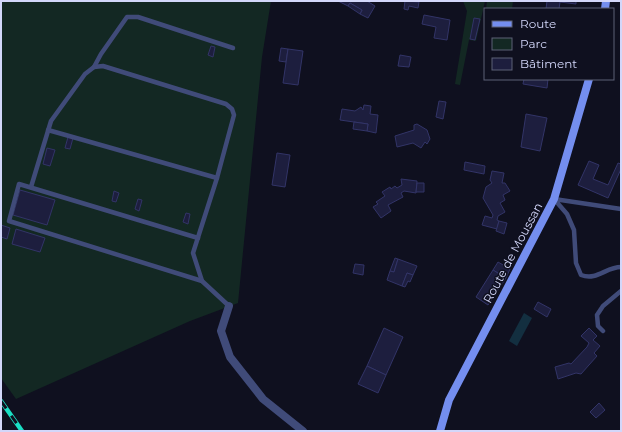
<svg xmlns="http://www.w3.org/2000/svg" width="622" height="432" font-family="Montserrat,sans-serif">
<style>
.green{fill:#132823}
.water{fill:#132f40}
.building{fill:#1d1e3e;stroke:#323467}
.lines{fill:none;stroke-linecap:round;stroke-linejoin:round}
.lane{stroke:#404b79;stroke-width:4.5}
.street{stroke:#404b79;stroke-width:8}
.secondary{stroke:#748eef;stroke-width:8}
.rail-casing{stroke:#1adfc5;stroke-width:4.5}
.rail{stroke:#0f101f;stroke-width:3;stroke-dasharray:9;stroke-linecap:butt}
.labels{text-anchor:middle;stroke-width:3;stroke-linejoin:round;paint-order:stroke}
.street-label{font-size:12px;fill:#d3d7fa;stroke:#0f101f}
</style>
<rect width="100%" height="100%" fill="#0f101f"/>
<g class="green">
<path d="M1,1H271L262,57L238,303L190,321L16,399L1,378Z"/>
<path d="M463,1H485L476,41L469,40L460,85L455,84L467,11Z"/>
<path d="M487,1H513L512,9H486Z"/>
</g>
<path class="water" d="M524,313L532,318L517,346L509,341Z"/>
<g class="building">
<path d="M338,1H367L375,6L368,18L360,14L362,10L350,3L348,6Z"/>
<path d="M405,1L419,2L418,8L409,6L408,10L404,9Z"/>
<path d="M547,1H576V4L560,2L559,9H546Z"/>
<path d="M350,3L362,10L360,14L348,6Z"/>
<path d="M424,15L450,20L447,40L434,38L436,27L422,24Z"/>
<path d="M474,18L480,19L475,40L470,39Z"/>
<path d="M211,46L215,47L213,57L208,55Z"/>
<path d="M281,48L288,49L286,62L279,61Z"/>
<path d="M288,49L303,51L298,85L283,83Z"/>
<path d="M400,55L411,57L409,67L398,66Z"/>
<path d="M524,79H548L547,88L523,84Z"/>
<path d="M439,101L446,102L443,119L436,117Z"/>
<path d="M364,105L371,106L370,114L378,115L376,133L367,131L368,124L340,120L342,109L355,111L361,107L363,110Z"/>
<path d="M526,114L547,118L540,151L521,147Z"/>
<path d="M354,122L368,124L367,131L353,129Z"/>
<path d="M417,124L427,130L430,139L427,144L425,142L421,148L413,143L397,147L395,136L414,130V125Z"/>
<path d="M68,137L73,138L70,149L65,148Z"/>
<path d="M47,148L55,150L50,166L43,164Z"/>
<path d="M277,153L290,155L285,187L272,185Z"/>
<path d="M589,161L599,165L593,179L608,185L618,163L621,164V169L608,198L578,185Z"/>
<path d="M465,162L485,166L484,174L464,170Z"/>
<path d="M492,171L504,173L502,183H505L510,191L503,195L505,200L500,203L505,212L498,216L497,220L499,221L497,229L482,225L485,216L492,218L493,215L483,198L486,187L492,183L490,180Z"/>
<path d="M401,179L417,181L416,193L404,191L401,193L403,197L388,205L391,211L381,218L373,207L378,204L376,202L385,196L382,192L390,187L391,189L395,186L397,188L402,185Z"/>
<path d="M417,183H424V192H416Z"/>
<path d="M20,190L55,200L47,225L13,215Z"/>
<path d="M114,191L119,193L116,202L112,201Z"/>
<path d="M138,199L142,200L139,211L135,209Z"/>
<path d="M186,213L190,214L188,224L183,222Z"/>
<path d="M499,221L507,223L504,234L496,231Z"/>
<path d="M1,225L10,228L7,239L1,237Z"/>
<path d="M16,229L45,238L40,252L12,244Z"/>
<path d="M395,258L398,259L394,272L390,271Z"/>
<path d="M398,259L417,266L413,275L407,273L402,286L387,280L390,271L394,272Z"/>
<path d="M498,262L510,269L506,278L493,270Z"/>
<path d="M355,264L364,265L363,275L353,273Z"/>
<path d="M493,270L506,278L488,305L476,297Z"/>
<path d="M407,273L413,275L410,282L408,281L405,287L402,286Z"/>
<path d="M538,302L551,309L547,317L534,309Z"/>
<path d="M384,328L403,337L386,375L367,366Z"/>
<path d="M589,328L597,336L593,340L600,346L594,353L597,356L581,374L576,373L558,379L555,367L569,363L571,364L587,347L589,343L581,336Z"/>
<path d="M367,366L386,375L378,393L358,384Z"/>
<path d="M599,403L605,410L596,418L590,412Z"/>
</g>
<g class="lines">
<g class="lane">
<path d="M94,67L101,54L127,17H138L233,48"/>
<path d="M48,130L217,178"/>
<path d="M31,187L51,121L85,74L94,67L103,66L226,104L232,109L234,115L217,178L193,253L202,281L229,306"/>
<path d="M621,209L554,199L567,214L574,230L576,263L581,275C597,281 606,267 621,267"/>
<path d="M198,238L19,184L9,221L202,281"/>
<path d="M603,331L598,326L597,315L603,306L621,291"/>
</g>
<path class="street" d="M229,306L221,331L230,357L263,399L303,431"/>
<g class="secondary">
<path d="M605,9L606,1"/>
<path d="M440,431L449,400L554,199L589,79"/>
</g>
<g class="rail-casing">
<path id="rail" d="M1,401L22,431"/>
</g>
<use href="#rail" class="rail"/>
</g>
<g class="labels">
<g class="street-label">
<text transform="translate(513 253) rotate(-62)" y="4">Route de Moussan</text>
</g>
</g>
<rect width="622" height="432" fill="none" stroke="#d3d7fa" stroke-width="4"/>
<rect x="484" y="8" width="130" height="72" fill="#0f101f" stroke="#5d6077"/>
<rect x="492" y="21" width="20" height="6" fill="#748eef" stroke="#5d6077"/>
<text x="520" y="28" font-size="12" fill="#d3d7fa">Route</text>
<rect x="492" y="38" width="20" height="12" fill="#132823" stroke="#5d6077"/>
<text x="520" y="48" font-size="12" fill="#d3d7fa">Parc</text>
<rect x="492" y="58" width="20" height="12" fill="#1d1e3e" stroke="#5d6077"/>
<text x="520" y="68" font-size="12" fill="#d3d7fa">Bâtiment</text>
</svg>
